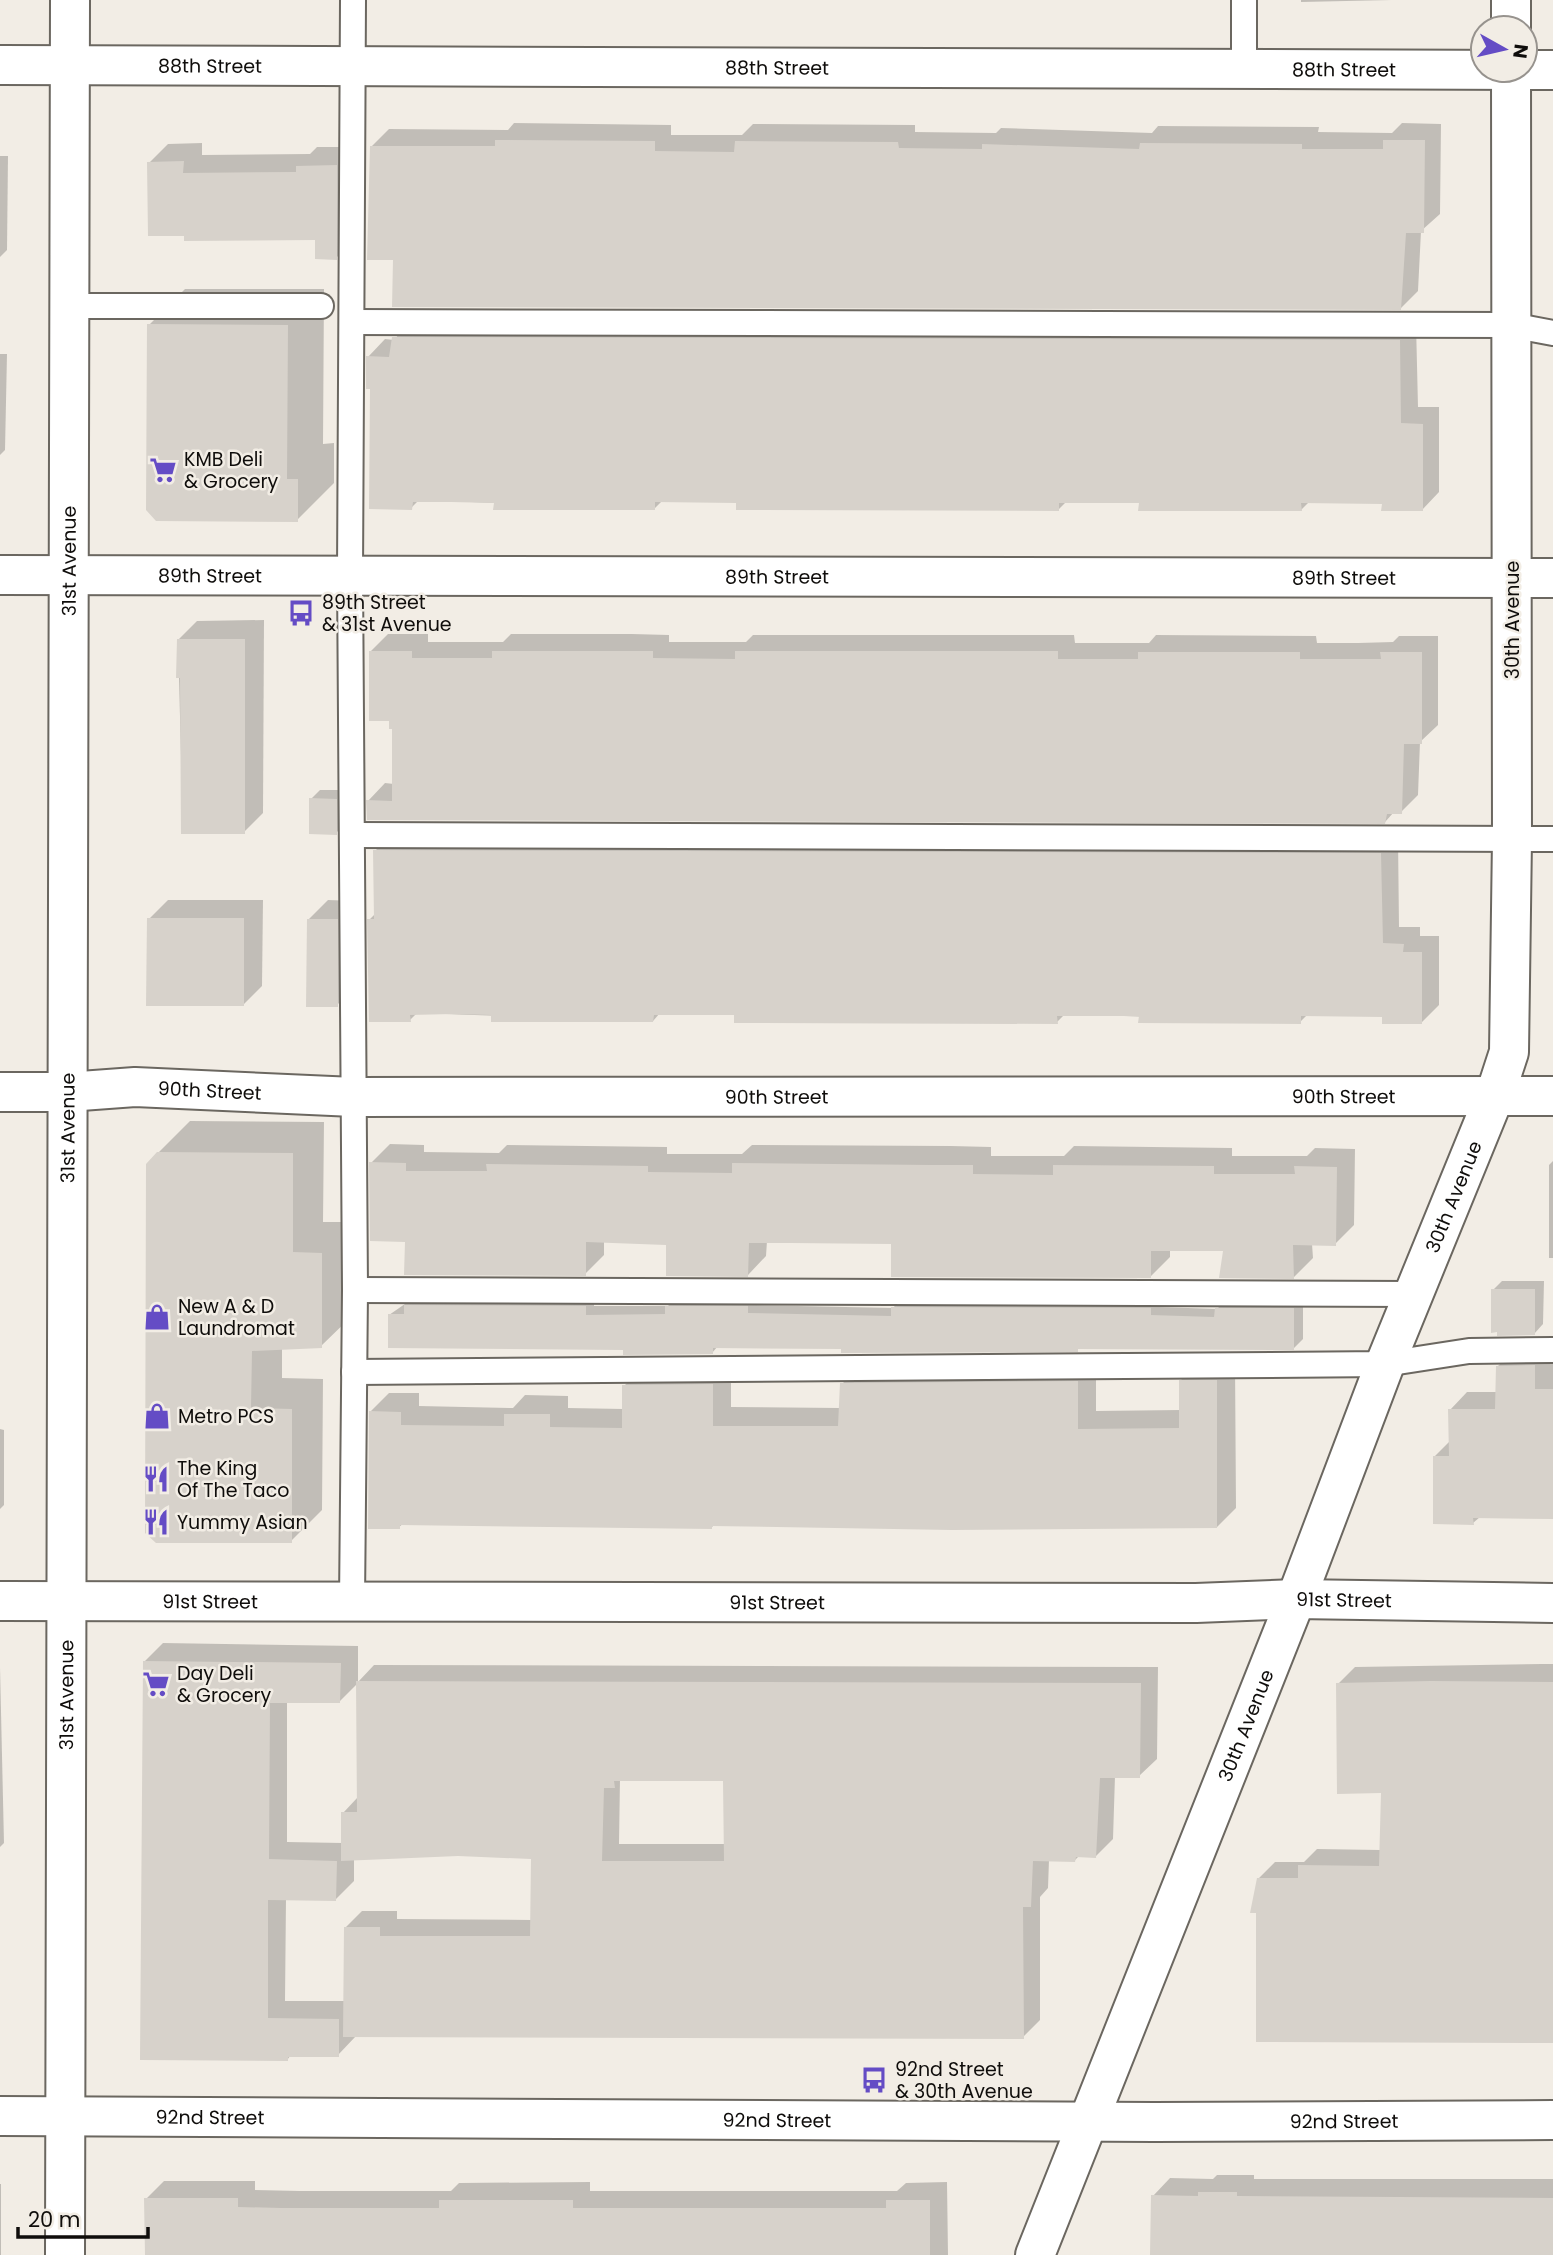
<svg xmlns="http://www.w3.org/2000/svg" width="1553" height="2255" font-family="Poppins,sans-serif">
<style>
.shadow{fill:#0003;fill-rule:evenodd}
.building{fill:#d7d2cb;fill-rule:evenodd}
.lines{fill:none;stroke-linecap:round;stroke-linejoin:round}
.lane-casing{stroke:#6b6760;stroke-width:28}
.street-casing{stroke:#6b6760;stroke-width:42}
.lane{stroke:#fff;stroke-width:24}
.street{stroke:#fff;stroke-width:38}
.labels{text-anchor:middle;stroke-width:5;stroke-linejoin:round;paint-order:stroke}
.street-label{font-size:19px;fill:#0f0d0b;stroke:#f2ede5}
.poi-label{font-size:19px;fill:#0f0d0b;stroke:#f2ede5;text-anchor:start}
</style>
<rect width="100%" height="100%" fill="#f2ede5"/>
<g class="shadow">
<path d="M1301,0H1392L1301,2Z"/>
<path d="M514,123L671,125V135H742L753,124L915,125V132L996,133L1001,128L1152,133L1158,126L1319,127L1318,132L1392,133L1402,123L1441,124L1440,214L1421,231L1418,291L1401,308L394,259L372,146L389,129L508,130Z"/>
<path d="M202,143V155L310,154L317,147H356L355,239L336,258L317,238L149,163L168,144Z"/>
<path d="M0,156H8L7,250L0,257Z"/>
<path d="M185,289H324L323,444L334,443V483L297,520L149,325Z"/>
<path d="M411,320L1416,323L1418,407H1439V492L1422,510L1384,502H1309L1301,510L1141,501H1067L1059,509L663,500L654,509L419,500L411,508L372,387L368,357L385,339L394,340Z"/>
<path d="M0,354H7L5,450L0,455Z"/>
<path d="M264,620L263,813L244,832H183L178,640L197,621Z"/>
<path d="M388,634H428V642H503L511,634H632L669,635V642H746L753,635H1074L1075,643H1149L1156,635L1316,636L1317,643H1358L1393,642L1399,636H1438V725L1420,742L1418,795L1401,812H1394L1385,822L368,801L385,783L394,784V727L371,651Z"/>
<path d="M320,790H345V824L336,833L311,799Z"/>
<path d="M392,834L1398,837L1399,927H1420V936H1439V1005L1422,1022L1384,1015H1307L1300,1022L1065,1014L1057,1022L660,1013L653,1021L417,1013L410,1020L369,920L375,914V851Z"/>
<path d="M168,900H263L262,986L243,1005L149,919Z"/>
<path d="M328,900L356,901V986L337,1005L309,919Z"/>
<path d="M190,1121L324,1122L323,1222H353V1315L321,1346L282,1348V1378L323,1379L322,1510L291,1541L158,1153Z"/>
<path d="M390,1144L424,1145V1152L499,1153L507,1145L667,1147V1154H742L752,1145L951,1146L991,1147V1156H1064L1074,1146L1232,1148V1156H1307L1315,1148L1355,1149L1354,1225L1335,1244H1312L1313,1258L1294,1277L1225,1250H1170V1257L1151,1276L893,1243L767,1241L766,1256L748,1275L668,1243L604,1241V1255L585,1274L407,1240L371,1163Z"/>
<path d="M1553,1161V1258H1549V1165Z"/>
<path d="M1502,1281H1544L1543,1324L1534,1334L1493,1290Z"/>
<path d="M415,1297H594V1306H668L676,1298H756V1305L893,1308L902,1298L1159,1299V1307L1217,1309L1226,1300H1303V1339L1294,1348L718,1346L712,1353L624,1348L389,1315Z"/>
<path d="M1516,1349L1553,1354V1517H1480L1473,1523L1434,1457L1450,1441V1410L1467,1392H1497L1498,1366Z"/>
<path d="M1200,1362H1235L1236,1508L1217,1527L715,1524L711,1528L404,1523L399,1527L370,1412L389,1393H419V1406L513,1408L525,1395L568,1396V1408L624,1409V1386L643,1367L731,1366V1407L840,1408L842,1384L861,1365L1096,1363V1411L1180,1410V1381Z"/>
<path d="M0,1429L4,1430V1505L0,1509Z"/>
<path d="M163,1643L358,1646V1682L374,1665L1158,1667L1157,1759L1139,1776H1115L1113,1839L1096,1856L1080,1855L1075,1860H1049L1048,1888L1040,1897V2020L1023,2037L356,2036L338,2055H291L287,2060L142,2058L145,1661ZM357,1684L358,1797L343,1813V1843L287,1842V1701L339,1702ZM620,1779H725L726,1844H619ZM458,1855L533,1857L532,1920L397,1919V1911H362L345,1928V2001H285L286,1899H336L354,1881V1858Z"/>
<path d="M1542,1664H1553V2041L1258,1879L1275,1862H1304L1317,1849L1381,1850L1383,1792L1338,1684L1355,1667Z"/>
<path d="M0,1667L4,1843L0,1847Z"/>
<path d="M1217,2175H1254V2179H1553V2255H1152L1153,2196L1170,2178L1213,2179Z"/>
<path d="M164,2181H255V2190L300,2191H451L459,2183L590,2182V2191H897L906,2183L947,2182L948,2255H147L146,2199Z"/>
<rect x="0" y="2184" width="1" height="71"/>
</g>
<g class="building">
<path d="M495,140L655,141V151L734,152L735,141L898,142L899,148L982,149V144L1139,149L1140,143L1302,144V149H1383V140H1425L1424,233H1406L1401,310L392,307L393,260H367L370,146H495Z"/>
<path d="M184,161L183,173L296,172V166L337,165V260L315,259V240L184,241V236H148L147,162Z"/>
<path d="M147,324L288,325L287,479H298V522L156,521L146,510Z"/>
<path d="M392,337L1400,340L1401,423L1423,424V511H1381L1382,504L1301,503L1302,511H1138L1139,503H1059V511L736,510V503L655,502V510H493L494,503L451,502H413L412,510L369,509L370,389H366V356L389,357Z"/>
<path d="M177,639H245V834H181L180,678H176Z"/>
<path d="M369,651H412V658H492V651H653V658L735,659V651H1058V659H1138V652H1300V659H1381L1380,652H1422V744H1404L1402,814H1387L1385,824L367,820L366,800L392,801V729H389V721H369Z"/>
<path d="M309,798L337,799V835L309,834Z"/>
<path d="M373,850L1381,853L1383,943L1404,944L1403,952H1422V1024H1382V1017L1301,1016V1024L1138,1023L1139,1016H1057L1058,1024L734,1023V1015H654L653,1022H491V1015L452,1014L410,1015L411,1022H369L367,919H374Z"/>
<path d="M147,918H244V1006H146Z"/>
<path d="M307,919H338V1007H306Z"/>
<path d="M157,1152L293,1153V1252L322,1253V1348L252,1351L251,1408L292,1409V1543H156L145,1533L146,1164Z"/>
<path d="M369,1162L406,1163V1171H487L486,1164L648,1166V1172L732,1173V1163L931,1165H973V1174L1053,1175V1165L1214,1166V1174H1295L1294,1166L1337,1167L1336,1246L1293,1245L1294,1279L1219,1278L1223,1251H1151V1278L891,1277V1244L791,1243H749L748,1277L666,1276V1245L586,1242V1276L404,1275L405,1242L370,1241Z"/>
<path d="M1491,1289H1535V1335L1497,1336V1332L1491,1333Z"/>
<path d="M404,1305L586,1306V1315L665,1314V1306H748V1313L891,1316V1307L1151,1308V1315L1214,1317L1215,1308H1294V1350L1078,1349V1352L841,1353V1349L713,1348V1354L623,1355V1350L388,1348V1314H404Z"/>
<path d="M1535,1365V1389H1553V1519L1473,1518L1474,1525L1433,1524V1456H1449L1448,1409H1495L1496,1366Z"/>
<path d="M1179,1380H1217V1528L952,1530L712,1526V1529L400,1525V1529H368L369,1411L401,1412V1425L504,1426V1414H550V1427L622,1428V1385L713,1384V1426H838L840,1383L1078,1381V1429L1179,1428Z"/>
<path d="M143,1661L341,1663L340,1703H270L269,1859L337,1861L336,1901L268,1900V2018L339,2019V2057H288V2061L140,2060Z"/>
<path d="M356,1681L1141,1683L1140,1778H1100L1096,1858L1076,1857L1075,1862L1033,1861L1031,1907H1023L1024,2039L343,2037L344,1927H380V1936H530L531,1859L458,1856L341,1861V1812H357ZM614,1781H723L724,1861H602L604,1788H615Z"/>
<path d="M1431,1681L1553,1682V2043L1256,2042V1913H1250L1257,1878H1298V1865L1379,1866L1381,1793L1337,1794L1336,1683Z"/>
<path d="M1198,2192H1237V2196L1553,2198V2255H1150L1151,2195L1198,2196Z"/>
<path d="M144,2198H238V2207L281,2208H439V2200H573V2208H886V2200H930V2255H145Z"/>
</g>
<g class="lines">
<g class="lane-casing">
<g id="lane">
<path d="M1244,0V69"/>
<path d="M70,306H321"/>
<path d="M352,322L1511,325L1553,333"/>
<path d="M354,835L1553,839"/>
<path d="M355,1290L1413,1294"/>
<path d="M354,1372L1385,1364L1469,1351L1553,1350"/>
<path d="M352,1602L355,1290L350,575L353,0"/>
</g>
</g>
<g class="street-casing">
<g id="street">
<path d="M1511,0V28"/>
<path id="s1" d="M0,65L1553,70"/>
<path id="s2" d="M0,575L1553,578"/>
<path id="s3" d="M0,1092H67L135,1087L354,1097L1553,1096"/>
<path id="s4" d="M0,1601L1196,1603L1296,1599L1553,1603"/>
<path id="s5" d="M0,2116L1155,2122L1553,2120"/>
<path id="s6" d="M65,2255L70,0"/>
<path id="s7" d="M1035,2255L1296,1599L1385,1364L1495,1095L1509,1052L1512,839L1511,70"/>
</g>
</g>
<use href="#lane" class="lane"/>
<use href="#street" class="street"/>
</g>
<defs>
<g id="supermarket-bare" transform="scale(2.1)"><path d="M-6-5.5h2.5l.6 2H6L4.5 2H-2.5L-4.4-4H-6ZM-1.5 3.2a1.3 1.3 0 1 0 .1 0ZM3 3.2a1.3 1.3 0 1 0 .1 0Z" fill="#644cc5" stroke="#f2ede5" stroke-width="2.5" paint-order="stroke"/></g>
<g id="bus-bare" transform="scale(2.1)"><path d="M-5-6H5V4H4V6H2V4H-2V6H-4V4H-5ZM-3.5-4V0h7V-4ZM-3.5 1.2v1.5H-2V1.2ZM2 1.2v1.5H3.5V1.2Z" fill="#644cc5" stroke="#f2ede5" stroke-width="2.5" paint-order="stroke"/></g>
<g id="shop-bare" transform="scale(2.1)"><path d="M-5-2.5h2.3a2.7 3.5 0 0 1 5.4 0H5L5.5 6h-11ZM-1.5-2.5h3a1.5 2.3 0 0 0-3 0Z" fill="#644cc5" stroke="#f2ede5" stroke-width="2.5" paint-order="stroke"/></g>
<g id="restaurant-bare" transform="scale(2.1)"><path d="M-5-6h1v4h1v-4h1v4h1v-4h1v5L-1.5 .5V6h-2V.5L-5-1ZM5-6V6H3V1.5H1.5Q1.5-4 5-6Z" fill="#644cc5" stroke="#f2ede5" stroke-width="2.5" paint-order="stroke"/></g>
</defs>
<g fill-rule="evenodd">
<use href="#supermarket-bare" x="163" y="470"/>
<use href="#bus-bare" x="301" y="613"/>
<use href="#shop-bare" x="157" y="1317"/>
<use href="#shop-bare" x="157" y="1416"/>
<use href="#restaurant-bare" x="156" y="1479"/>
<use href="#restaurant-bare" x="156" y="1522"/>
<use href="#supermarket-bare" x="156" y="1684"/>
<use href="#bus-bare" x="874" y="2080"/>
</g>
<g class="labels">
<g class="street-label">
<text dy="7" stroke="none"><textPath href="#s1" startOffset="210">88th Street</textPath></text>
<text dy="7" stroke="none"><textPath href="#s1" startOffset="777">88th Street</textPath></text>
<text dy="7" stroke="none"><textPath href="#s1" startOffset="1344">88th Street</textPath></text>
<text dy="7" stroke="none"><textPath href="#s6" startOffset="1694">31st Avenue</textPath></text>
<text dy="7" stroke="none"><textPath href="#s2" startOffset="210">89th Street</textPath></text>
<text dy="7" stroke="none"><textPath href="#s2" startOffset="777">89th Street</textPath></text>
<text dy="7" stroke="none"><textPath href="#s2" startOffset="1344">89th Street</textPath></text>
<text transform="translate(1512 620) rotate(-90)" y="7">30th Avenue</text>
<text dy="7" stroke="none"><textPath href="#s3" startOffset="210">90th Street</textPath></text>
<text dy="7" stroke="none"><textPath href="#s3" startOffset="1344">90th Street</textPath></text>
<text dy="7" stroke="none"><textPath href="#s3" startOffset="777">90th Street</textPath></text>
<text dy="7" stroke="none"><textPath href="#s6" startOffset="1127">31st Avenue</textPath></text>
<text dy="7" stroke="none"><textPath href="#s7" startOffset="1138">30th Avenue</textPath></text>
<text dy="7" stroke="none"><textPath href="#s4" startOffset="1344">91st Street</textPath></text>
<text dy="7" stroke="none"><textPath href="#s4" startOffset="210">91st Street</textPath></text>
<text dy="7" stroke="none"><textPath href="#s4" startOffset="777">91st Street</textPath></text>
<text dy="7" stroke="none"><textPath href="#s6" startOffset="560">31st Avenue</textPath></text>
<text dy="7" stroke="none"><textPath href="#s7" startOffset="570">30th Avenue</textPath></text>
<text dy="7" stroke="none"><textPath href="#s5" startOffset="210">92nd Street</textPath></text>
<text dy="7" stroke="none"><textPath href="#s5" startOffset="777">92nd Street</textPath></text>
<text dy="7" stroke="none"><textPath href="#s5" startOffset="1344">92nd Street</textPath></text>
</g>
<g class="poi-label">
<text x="184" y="466">KMB Deli<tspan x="184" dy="22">&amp; Grocery</tspan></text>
<text x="322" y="609">89th Street<tspan x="322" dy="22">&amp; 31st Avenue</tspan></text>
<text x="178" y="1313">New A &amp; D<tspan x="178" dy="22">Laundromat</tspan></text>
<text x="178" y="1423">Metro PCS</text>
<text x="177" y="1475">The King<tspan x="177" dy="22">Of The Taco</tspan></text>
<text x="177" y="1529">Yummy Asian</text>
<text x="177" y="1680">Day Deli<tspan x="177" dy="22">&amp; Grocery</tspan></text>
<text x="895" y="2076">92nd Street<tspan x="895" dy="22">&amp; 30th Avenue</tspan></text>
</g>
</g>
<g transform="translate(1504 49) rotate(98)"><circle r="33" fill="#f2ede5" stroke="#97938e" stroke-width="2"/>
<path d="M0-5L12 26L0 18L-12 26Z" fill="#644cc5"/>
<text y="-10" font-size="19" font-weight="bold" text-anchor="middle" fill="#0f0d0b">N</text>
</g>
<path d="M18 2227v10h130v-10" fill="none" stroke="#0f0d0b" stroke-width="3.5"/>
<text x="28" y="2227" font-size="21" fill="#0f0d0b" stroke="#f2ede5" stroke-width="5" paint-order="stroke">20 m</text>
</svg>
